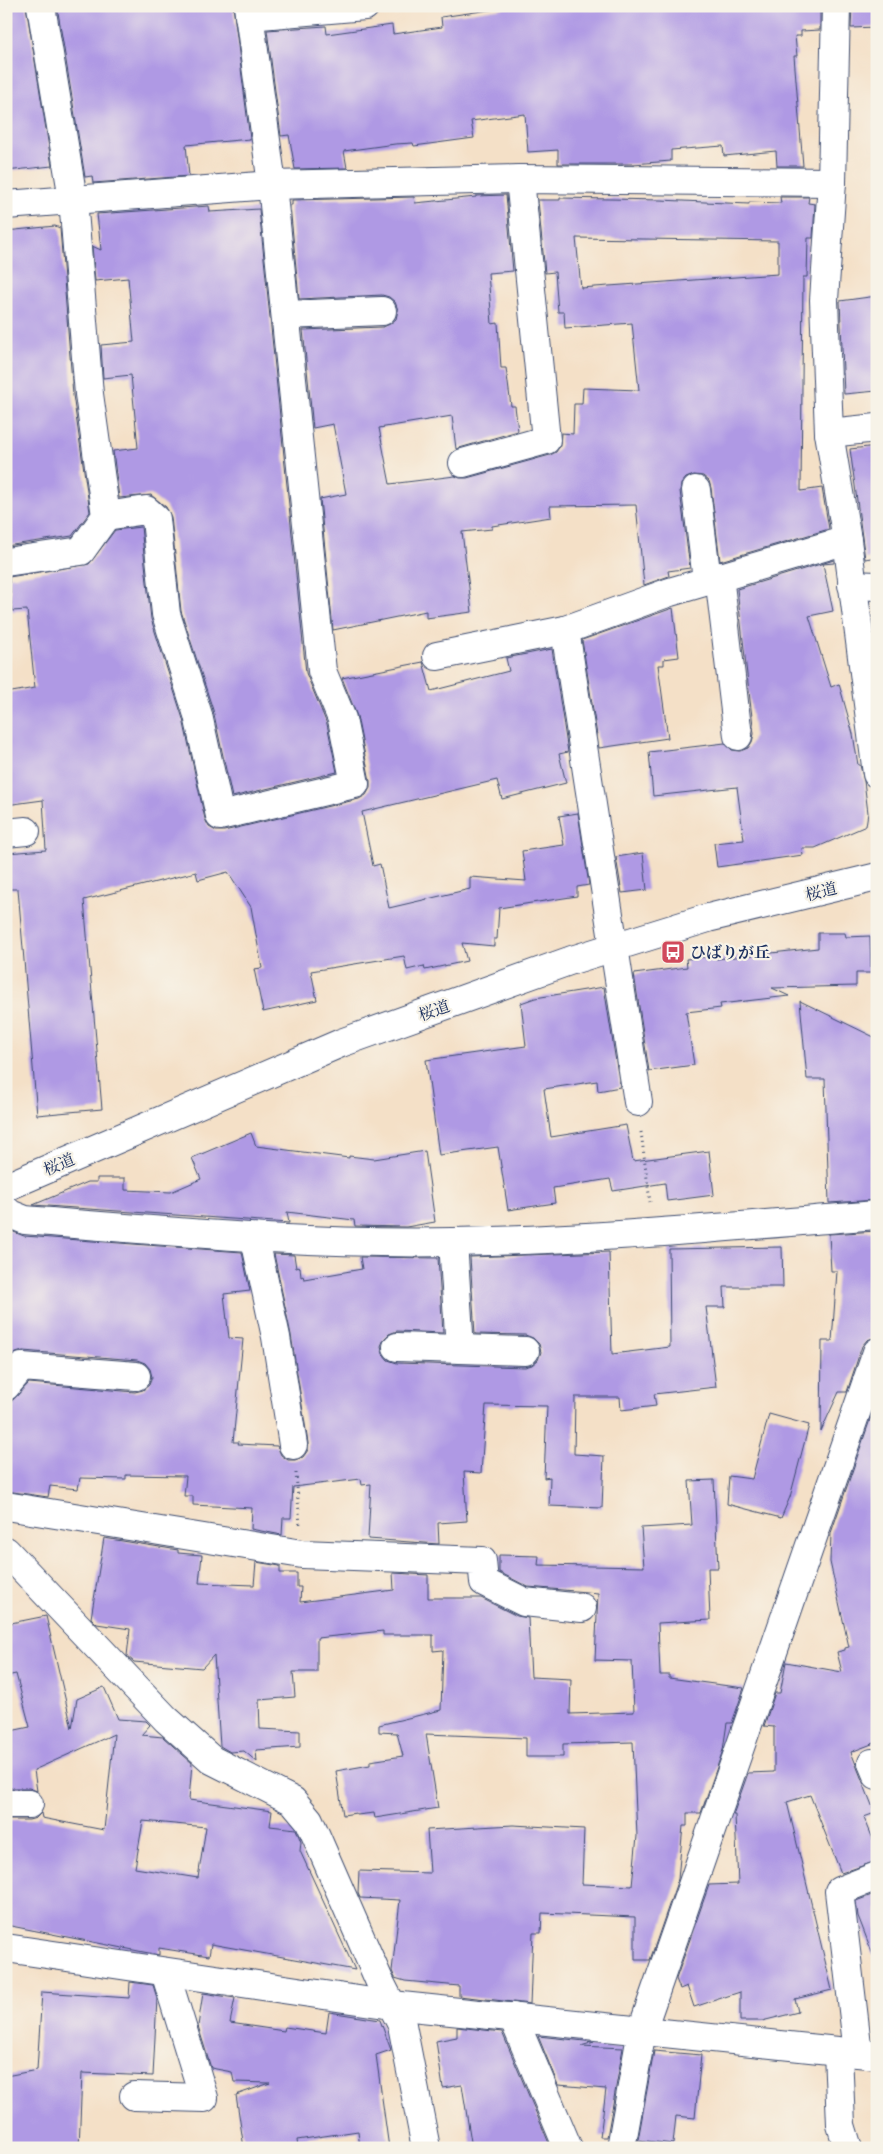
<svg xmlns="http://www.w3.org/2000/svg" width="883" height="2154" font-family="'Libre Bodoni','Noto Serif JP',serif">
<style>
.building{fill:#af99e4;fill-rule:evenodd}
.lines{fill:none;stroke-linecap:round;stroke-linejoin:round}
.minor-casing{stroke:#3c4a6e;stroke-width:30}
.path{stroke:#3c4a6e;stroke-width:3;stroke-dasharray:1 4;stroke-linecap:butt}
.minor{stroke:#fff;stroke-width:28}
.labels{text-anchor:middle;stroke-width:4.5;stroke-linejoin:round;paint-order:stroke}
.street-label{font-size:16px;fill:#1b2f5e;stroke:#f7f3e8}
.poi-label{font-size:16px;font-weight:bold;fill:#1b2f5e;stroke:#f7f3e8;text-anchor:start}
</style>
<rect width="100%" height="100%" fill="#f7f3e8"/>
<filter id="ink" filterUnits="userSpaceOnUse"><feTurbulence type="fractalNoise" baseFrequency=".02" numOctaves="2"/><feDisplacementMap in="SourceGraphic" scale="10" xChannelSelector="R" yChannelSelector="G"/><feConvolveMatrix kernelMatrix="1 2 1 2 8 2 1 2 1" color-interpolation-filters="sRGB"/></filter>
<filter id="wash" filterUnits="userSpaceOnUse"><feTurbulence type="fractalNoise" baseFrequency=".0096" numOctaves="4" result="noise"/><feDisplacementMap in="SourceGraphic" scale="20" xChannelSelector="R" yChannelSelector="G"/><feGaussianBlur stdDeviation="1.12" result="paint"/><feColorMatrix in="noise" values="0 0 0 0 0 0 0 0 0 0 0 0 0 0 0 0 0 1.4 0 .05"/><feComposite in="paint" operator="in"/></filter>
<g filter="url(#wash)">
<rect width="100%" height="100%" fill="#f4e0c7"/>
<g id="blocks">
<g class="building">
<path d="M6,6H26L52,166L6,171Z"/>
<path d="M57,6H233L250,139L186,145L189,176L93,183L92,176L85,177Z"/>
<path d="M517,6H590V10L623,6H820V30L801,31V36H795L797,56H794L803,166H777L776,151L724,156L723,146L671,150V161L633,164H558V150L528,152L525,114L471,121L474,138L414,146L413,143L395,144L344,151L347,168L295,169L289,135L281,136L267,30L326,26L327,34L392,25L393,34L442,27L441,17Z"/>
<path d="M852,6H877V27L851,28Z"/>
<path d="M506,195L513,271L488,273L492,324L498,323L501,368H506L511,406H515L518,431L456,449L452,416L379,428L390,484L455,476L460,478H467L550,455L556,452L560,446L561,433L573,434L574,404H582L583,388L639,390L632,323L565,328L564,312H558L555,272L545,273L538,200H560V198L660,200L749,204V202L781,203L780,197H809L808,203L815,204L813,238H808L807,277H803L801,491L822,488L829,529L720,561L711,488L709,481L703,476L694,475L686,478L681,484L680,491L690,568L668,571L669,576L644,585L636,505L550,506L551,517L492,526V529L462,532L472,612L426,618V611L333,630L320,499L346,494L333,424L313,428L303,330L383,327L390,324L396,319L398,310L395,302L389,297L382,295L299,299L290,205H292V200L414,197L415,203L476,197V196ZM576,238L778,241V274L581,288Z"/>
<path d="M209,206L210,212L259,209L306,673L327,724L337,772L232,797L213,710L181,611L171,517L166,507L151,495L119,498L113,451L138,448L131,375L103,378L101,345L134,342L128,278L95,281L92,246L101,250L97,214Z"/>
<path d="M55,226L60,228L73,395L90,512L72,536L6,546V231Z"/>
<path d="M877,296V391L844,394L840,301Z"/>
<path d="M877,446V557L865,559L850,449Z"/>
<path d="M141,527L151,619L183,719L205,819L209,827L216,831H224L359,799L366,795L370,788V781L357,716L342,678L423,662L431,691L509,671L506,658L552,649L568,752L559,754L566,783L502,799L497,780L362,812L373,866L380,864L389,908L470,889V877L526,881L522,851L564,845L559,816L578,813L589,885L577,887V896L499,908L497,939H494V946L462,943L467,961L425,970L424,966L407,970L404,956L311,971L317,1000L263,1012L254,969L262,968L251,907L228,872L198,880L196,872L84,900L102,1109L37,1115L18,889H7L6,853L46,850L43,800L6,805V693L35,688L27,610L12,611L9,577L89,564L115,530Z"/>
<path d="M834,560V563L823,564L833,611L809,616L831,687L839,684L853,734L858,765H860L864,781L868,813L866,826L815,848H802L803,855L717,867L714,843L744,840L737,787L653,796L649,752L725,743L732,750L740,751L748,748L752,742L754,734L737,589Z"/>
<path d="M673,608L679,657L664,659V665H658L668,738L599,748L582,640Z"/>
<path d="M643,853L647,890L622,893L616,857Z"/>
<path d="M818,933H845L846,937L870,936L871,973H856V986L772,988L789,996L720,1004L721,1008L686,1012L694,1065L649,1071L634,974L687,967L686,959L716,956V959L818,948Z"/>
<path d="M604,987L620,1087L598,1091L597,1081L544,1089L551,1137L626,1125L633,1161L709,1151L714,1195L667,1201L665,1183L613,1191L610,1179L553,1188L555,1203L508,1210L498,1147L439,1155L426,1060L526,1046L521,1003L535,998Z"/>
<path d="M800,1001L874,1037L877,1062V1200L829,1203L825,1079H807Z"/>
<path d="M251,1133L256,1146L349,1158V1156L374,1159L425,1151L435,1222L406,1227L355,1226L354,1220L287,1212L289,1223L33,1205L88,1182H97V1178H125V1190L171,1192L201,1179L192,1158Z"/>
<path d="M6,1229L24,1236L242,1252L250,1291L224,1294L229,1338L243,1339L233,1442H239L238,1444L277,1446L281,1455L288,1460H295L303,1457L308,1450V1443L291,1335L274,1254L294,1255L296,1268L300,1267L301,1277L303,1276L304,1279L362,1269L360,1257L438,1258L443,1333L397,1331L389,1334L384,1339L381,1346L383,1354L388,1360L397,1363L525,1367L532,1365L538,1360L541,1352L539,1344L533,1338L525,1335L475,1334L470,1257L609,1252L612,1354L670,1347L669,1249L782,1247L783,1287H724L725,1307H706L716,1387L654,1394L656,1406L621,1410L620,1397H575L574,1454L604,1456L602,1508L549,1506L550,1477L544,1478L547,1406L486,1405L481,1473L464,1472L467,1521L438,1523L439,1544L368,1539L371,1484L362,1485L361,1479L293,1487L291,1518H283L282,1535L251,1529L252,1508L193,1505V1496H184L186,1476L126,1475V1479L80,1478L78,1489L50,1486L48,1497L6,1491V1407L29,1383L135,1392L143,1390L149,1385L152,1377L150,1369L145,1363L137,1360L23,1351L16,1353L6,1361Z"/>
<path d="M877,1231V1337L867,1340L862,1346L847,1392H839L821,1431L822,1341H832L837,1271H831L829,1234Z"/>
<path d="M874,1408H877V1742L851,1752L875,1813L864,1817L877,1849V1861L841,1873L810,1795L787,1802L832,1990L795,1999L798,2012L762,2021H740V1992L694,2007L687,1986L680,1989L676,1979L709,1885L738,1884L735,1815H733L748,1773L774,1772V1727L764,1726L775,1693H780L786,1662L842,1672L837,1652L845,1650V1648L849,1647L830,1562L831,1533Z"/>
<path d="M769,1414L809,1425L790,1497L781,1518L727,1504L729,1476L752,1479Z"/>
<path d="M714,1480L718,1568H708L710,1620L658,1623L660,1675H669V1678L744,1688L732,1723H727L723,1750L701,1813H687V1826H683L678,1879L650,1960H635V1917L542,1913L541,1933H533L530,2004L459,1996V1986L405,1981L395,1978L392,1971L400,1900L360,1898L358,1893L359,1871L430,1873L427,1830L513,1825L584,1829L582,1884L632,1886L637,1836L633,1742L563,1744V1757H526V1738L426,1734L438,1808L375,1818L374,1813L357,1815L356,1813L343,1815L336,1771L370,1765V1761L403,1756L397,1733L379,1732V1725L441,1710L443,1650L433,1651V1635H383V1631L317,1638V1672H293L295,1697L259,1700L260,1729L300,1731V1747L256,1750L257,1762L244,1751L230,1752L220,1746L214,1655L202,1668L134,1662L127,1656L130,1629L97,1624L91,1618L104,1538L178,1550V1553L202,1555L199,1583L254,1585L256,1562L280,1566V1573H297V1587H301L300,1602L394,1590L393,1573L428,1575V1598H481L517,1616L528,1618L531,1677L571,1679L570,1714L634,1712L632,1661L595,1660L598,1593L528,1587L499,1572V1555L539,1556L538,1565L644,1567L641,1528L692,1525L689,1481Z"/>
<path d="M46,1616L72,1728L77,1699L104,1687L118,1719L146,1721L150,1725L141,1735L163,1737L192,1763L189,1800L272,1811L270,1826L296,1829L301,1842L300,1851L355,1970L211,1944L209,1956L159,1948V1955L6,1925V1820H29L36,1818L41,1813L42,1818L104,1830L114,1734L34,1770L37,1791L29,1788H6V1732L30,1727L16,1674L6,1676V1624ZM143,1821L206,1827L198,1878L135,1868Z"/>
<path d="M877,1893V1960H875L858,1916L856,1901Z"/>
<path d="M130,1982L153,1985L157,1998L153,2076L82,2073L79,2148H6V2076L37,2070L42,1992L129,1998Z"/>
<path d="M203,1993L235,1998L230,2023L284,2031L285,2027L326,2033L329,2012L380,2020L391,2050L376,2055L389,2148H360L358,2131L297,2140L298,2148H244L236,2095L270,2083L234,2082L232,2072L211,2068L198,2026Z"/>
<path d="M457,2027L502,2032L551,2148H472L462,2085L443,2088L436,2041L457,2037Z"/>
<path d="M538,2036L594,2042L581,2046L623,2048L607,2137H600L606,2089L558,2085Z"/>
<path d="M654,2051L701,2055L695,2118L676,2116L673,2144L638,2140Z"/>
</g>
</g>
</g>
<g filter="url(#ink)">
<use href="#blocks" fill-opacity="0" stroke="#3c4a6e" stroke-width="1"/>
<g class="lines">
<g class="minor-casing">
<g id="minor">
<path d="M836,6L832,182L824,300L829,433L847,540L877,774"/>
<path d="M249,16L365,6"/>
<path d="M6,205L272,185L520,179L832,182"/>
<path d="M286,315L382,311"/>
<path d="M829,433L877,428"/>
<path d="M463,463L546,440L520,179"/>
<path d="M696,490L707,580"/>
<path d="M106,516L146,510L156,519L166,614L198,715L220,816L355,784L342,719L322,671L272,185L248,6"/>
<path d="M6,562L81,551L106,516L89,394L73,199L41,6"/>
<path d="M719,576L738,736"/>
<path d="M852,585L877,586"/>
<path d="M565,630L638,1102"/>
<path d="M437,656L565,630L670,592L847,540"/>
<path d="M6,833L26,831"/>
<path d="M6,1187L341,1043L572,960L708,918L877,877"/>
<path d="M6,1210L10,1214L25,1220C167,1231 310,1245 453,1242C594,1240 736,1226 877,1215"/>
<path d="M255,1239L276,1337L293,1445"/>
<path d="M453,1242L460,1349"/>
<path d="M397,1347L525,1351"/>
<path d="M6,1386L22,1367L136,1376"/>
<path d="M6,1506L302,1554L482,1561L484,1582L524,1602L582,1608"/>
<path d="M6,1551L166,1719L212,1760L293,1801L309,1820L379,1980L402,2025L426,2148"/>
<path d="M872,1763L877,1775"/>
<path d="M6,1804H29"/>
<path d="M6,1948L392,2005L877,2055"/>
<path d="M513,2017L568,2148"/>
<path d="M838,2052L841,2125L848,2148"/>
<path d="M858,2053L839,1891L877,1876"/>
<path d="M134,2096L204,2098L165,1972"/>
<path d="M621,2148L642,2030L877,1352"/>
</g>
</g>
<g class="path">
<path d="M641,1132L650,1202"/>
<path d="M296,1473L300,1525"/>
</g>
<use href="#minor" class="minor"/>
</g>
</g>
<defs>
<g id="bus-square" transform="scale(1.25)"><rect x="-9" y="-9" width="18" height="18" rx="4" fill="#d1495b" stroke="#f7f3e8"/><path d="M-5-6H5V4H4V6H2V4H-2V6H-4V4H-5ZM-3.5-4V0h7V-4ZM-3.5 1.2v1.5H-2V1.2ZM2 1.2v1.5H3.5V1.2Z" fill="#fff"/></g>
</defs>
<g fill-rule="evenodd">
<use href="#bus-square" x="673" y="952"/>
</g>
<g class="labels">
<g class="street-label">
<text transform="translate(821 891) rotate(-14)" y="6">桜道</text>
<text transform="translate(434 1010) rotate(-20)" y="6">桜道</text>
<text transform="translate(59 1164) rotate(-23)" y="6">桜道</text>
</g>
<g class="poi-label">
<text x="690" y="958">ひばりが丘</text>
</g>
</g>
<rect width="883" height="2154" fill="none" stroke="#f7f3e8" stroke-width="25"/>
</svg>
